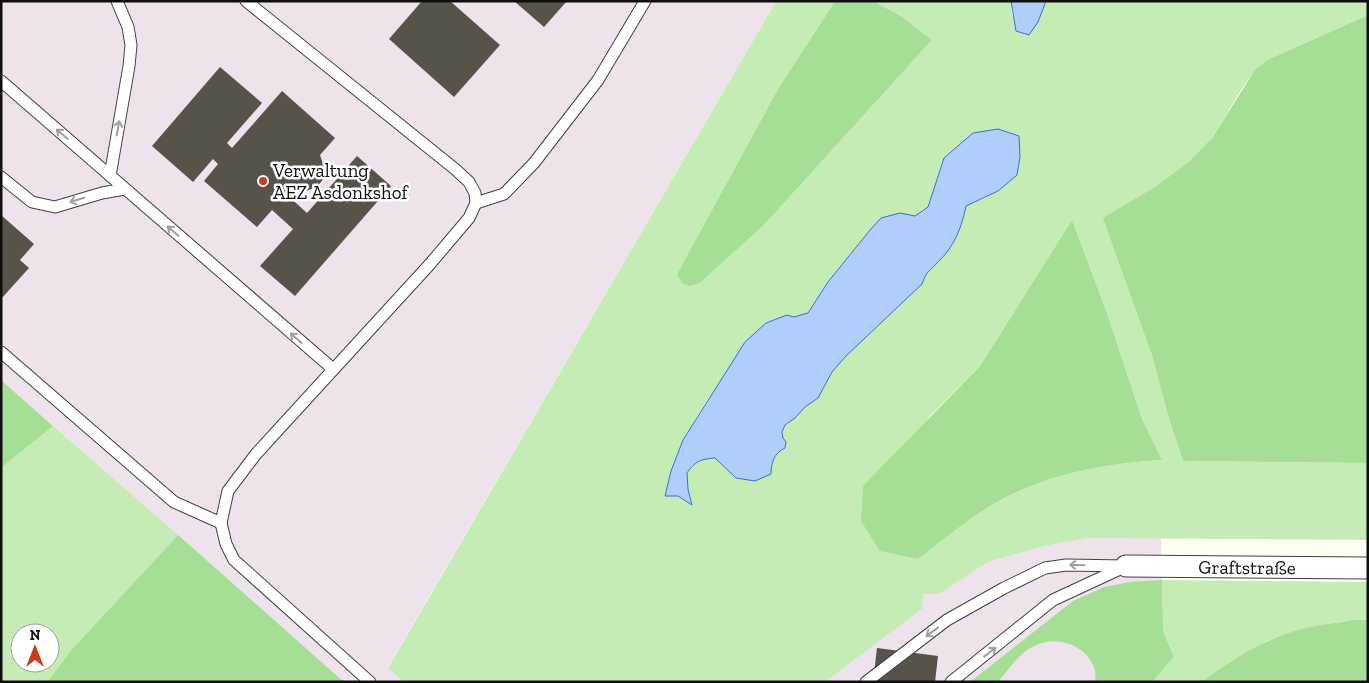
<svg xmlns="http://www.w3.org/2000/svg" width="1369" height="683" font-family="'Zilla Slab',serif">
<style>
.industrial{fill:#eee2ec}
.green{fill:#c6ecb6;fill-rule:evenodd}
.forest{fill:#a5de95}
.water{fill:#b1cdfa;stroke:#336fd6}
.building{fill:#58534a}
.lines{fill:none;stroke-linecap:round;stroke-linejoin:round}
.lane-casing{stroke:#414141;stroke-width:13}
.street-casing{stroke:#414141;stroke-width:23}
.lane{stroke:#fff;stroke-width:11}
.street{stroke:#fff;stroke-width:21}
.oneway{stroke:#9f9f9f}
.poi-dot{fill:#c83d1d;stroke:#fff;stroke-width:2}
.labels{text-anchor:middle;stroke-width:5;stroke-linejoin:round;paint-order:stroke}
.poi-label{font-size:19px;fill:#0e0e0e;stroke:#fff;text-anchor:start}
.street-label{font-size:19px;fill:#0e0e0e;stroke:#fff}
</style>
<rect width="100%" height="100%" fill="#fefff0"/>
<g class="industrial">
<path d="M1,1H776L388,667L404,682H344L1,380Z"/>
<path d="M1088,538H1161L1163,631L1152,682H825L922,609V594H939L988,562L1045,546Z"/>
</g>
<g class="green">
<path d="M776,1H835L778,89L677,274L701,282L763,226L932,40L901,16L873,1H1011L1012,16L1038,22L1046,1H1368V15L1267,60C1243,79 1231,110 1213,136C1198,158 1176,172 1155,187L1151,352L1169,419L1183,461L1368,463V540L1088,538L1045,546L988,562L939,594H923L922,609L825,682H404L388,668ZM944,158L998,191L966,206L962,224L939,262L927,272L922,284L845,357L832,372L818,398L805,407L795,418L785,425L782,432L785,448L778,451L771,465L736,478L715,458L700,459L687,473L688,489L692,504L677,496H666L671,471L683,440L708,399L794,317L808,313L828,282L870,230L881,218L900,213L915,216L928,207ZM1072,220L1108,316L1142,419L1162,460C1106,464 1057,472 1006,497C974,514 946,537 918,558L928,418L980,366Z"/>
<path d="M53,426L178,535L72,649L47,682H1V468ZM20,633H50V663H20Z"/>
<path d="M1162,580L1368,582V620H1352L1310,627L1268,641L1231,661L1202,682H1152L1174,657L1163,631Z"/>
</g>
<g class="forest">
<path d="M835,1H873L901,16L932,40L763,226L701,282L690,286L682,283L677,274L778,89Z"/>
<path d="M1368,15V463L1183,461L1169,419L1151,352L1103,218L1155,187L1189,162L1212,138L1255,70L1267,60Z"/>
<path d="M1072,220L1108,316L1142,419L1162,460C1106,464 1057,472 1006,497C974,514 946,537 918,559L880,551L861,521L863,486L980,366Z"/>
<path d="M1,380L53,426L1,468Z"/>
<path d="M178,535L344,682H47L72,649Z"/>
<path d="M1162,580L1163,631L1174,657L1152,682H1095C1095,678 1096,673 1095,670C1088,645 1056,634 1034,646C1020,652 1008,670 998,682H970L1073,601L1104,587L1130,582Z"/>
<path d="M1352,620H1368V682H1202C1234,657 1270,636 1310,627C1324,624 1338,623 1352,620Z"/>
</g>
<g class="water">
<path d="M1011,1H1046L1038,22L1029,35L1016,31Z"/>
<path d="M998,129L1019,136L1020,157L1017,175L998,191L966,206C962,227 954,247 938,262C929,272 927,270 922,284L845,357L832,372L818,398L805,407L795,418L785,425L782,432L783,438L786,442L785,448C774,453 771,463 771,474L755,481L736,478L715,458C701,459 695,461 687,473L688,489L692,505L678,496H665L671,471L683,440L745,342L766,323L787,315L794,317L808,313L828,282L870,230L881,218L900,213L915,216L928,207L944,158L973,133Z"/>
</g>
<g class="building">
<path d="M422,1H450L500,45L454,97L389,39Z"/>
<path d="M514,1H567L544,27Z"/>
<path d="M220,67L262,103L227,143L232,148L282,91L335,138L320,155L325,170L324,178L318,186L304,192L291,188L286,194L307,213L357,156L391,186L295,296L260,266L293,229L272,210L257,227L204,181L218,164L213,159L193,182L152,146Z"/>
<path d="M1,215L34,244L20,260L29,268L1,299Z"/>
<path d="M877,648L938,656L935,682H873Z"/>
</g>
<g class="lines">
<g class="lane-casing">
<g id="lane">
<path d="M246,1L455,169L469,182L475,193L476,203L469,218L430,264L256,454L228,491L221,523L226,544L234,560L370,682"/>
<path d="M1,81L333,369"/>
<path d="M110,176L129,66L131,45L128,27L117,1"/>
<path d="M1,177L32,202L55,207L102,193L125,189"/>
<path d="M476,203L504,194L534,163L598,80L645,1"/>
<path d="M1,352L174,502L221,523"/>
<path d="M866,682L947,620L1004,588L1045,568L1066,565L1126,566"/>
<path d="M951,682L1053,600L1122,568"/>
</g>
</g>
<g class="street-casing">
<g id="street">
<path id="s1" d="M1126,566L1368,568"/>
</g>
</g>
<use href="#lane" class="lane"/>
<use href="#street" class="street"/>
</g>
<defs><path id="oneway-shaft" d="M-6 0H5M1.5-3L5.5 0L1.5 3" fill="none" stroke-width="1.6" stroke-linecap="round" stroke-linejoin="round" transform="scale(1.25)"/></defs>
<g class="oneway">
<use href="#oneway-shaft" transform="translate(118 128) rotate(-80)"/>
<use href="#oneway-shaft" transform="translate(62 134) rotate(-139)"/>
<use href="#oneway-shaft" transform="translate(77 200) rotate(163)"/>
<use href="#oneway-shaft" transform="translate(173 231) rotate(-139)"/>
<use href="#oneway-shaft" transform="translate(296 338) rotate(-139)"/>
<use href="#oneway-shaft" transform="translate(1077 565) rotate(-178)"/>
<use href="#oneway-shaft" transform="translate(932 632) rotate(144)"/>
<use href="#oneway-shaft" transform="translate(990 652) rotate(-38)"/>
</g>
<circle class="poi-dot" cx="263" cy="181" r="5"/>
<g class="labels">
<g class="poi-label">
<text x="273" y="177">Verwaltung<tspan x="273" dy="22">AEZ Asdonkshof</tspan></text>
</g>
<g class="street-label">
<text dy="7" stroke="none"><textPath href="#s1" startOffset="121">Graftstraße</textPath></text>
</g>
</g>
<rect width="1369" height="683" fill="none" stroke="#0e0e0e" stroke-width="5"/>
<g transform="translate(35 648)"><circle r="24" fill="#ffffff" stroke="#9f9f9f"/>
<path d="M0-4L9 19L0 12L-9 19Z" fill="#c83d1d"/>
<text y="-8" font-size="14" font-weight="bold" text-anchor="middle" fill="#0e0e0e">N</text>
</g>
</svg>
